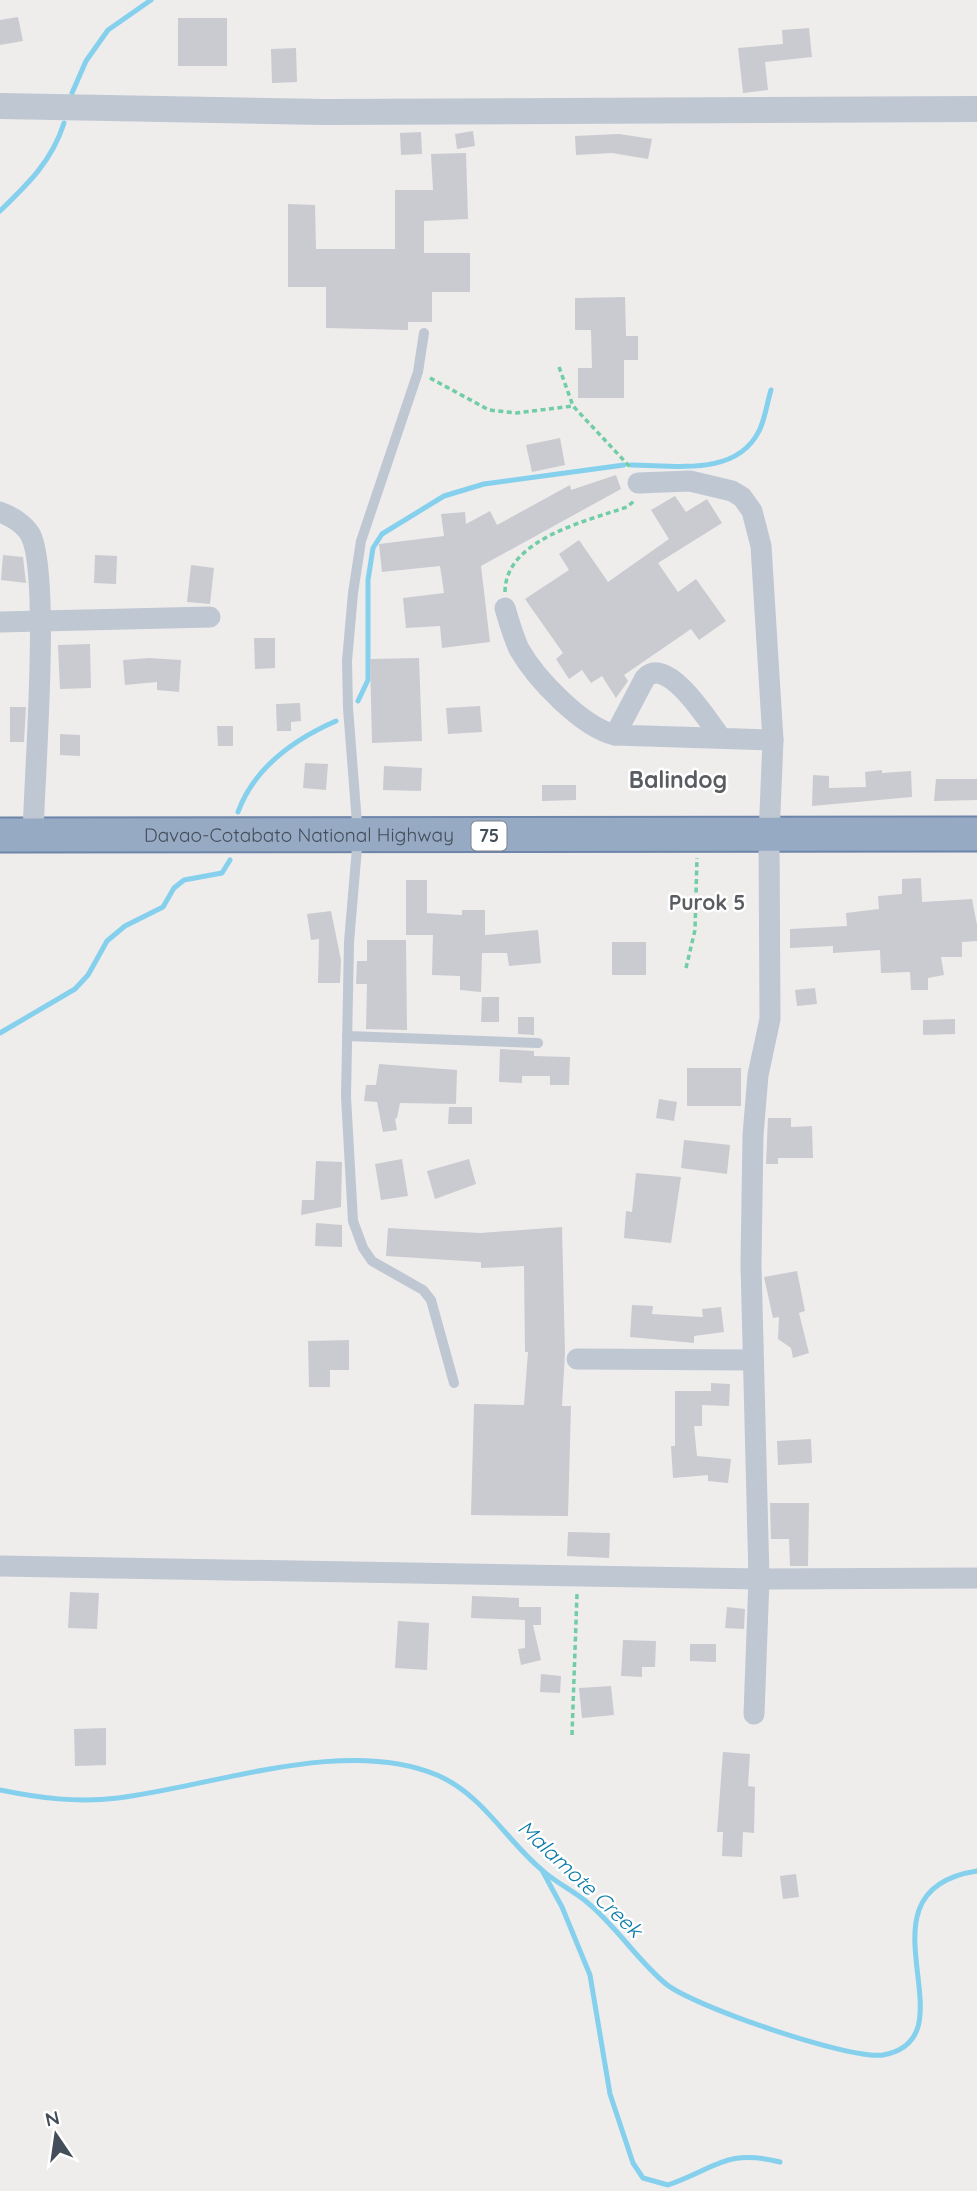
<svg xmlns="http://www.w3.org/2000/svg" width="977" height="2191" font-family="Quicksand,sans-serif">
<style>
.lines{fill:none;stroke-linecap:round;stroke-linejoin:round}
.stream{stroke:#84d0ed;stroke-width:5}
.building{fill:#c9cbd1}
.trunk-casing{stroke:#6d85a9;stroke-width:37}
.path{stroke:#70cda6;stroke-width:3.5;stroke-dasharray:5 3.5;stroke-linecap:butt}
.service{stroke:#bfc7d2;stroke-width:10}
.minor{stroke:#bfc7d2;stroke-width:21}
.tertiary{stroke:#bfc7d2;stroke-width:26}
.trunk{stroke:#96aac4;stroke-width:33}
.labels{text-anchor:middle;stroke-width:5;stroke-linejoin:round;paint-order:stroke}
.shield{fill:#fff;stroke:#7c838c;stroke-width:2}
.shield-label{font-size:18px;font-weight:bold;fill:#444e5a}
.street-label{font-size:19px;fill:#444e5a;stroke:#fff}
.neighbourhood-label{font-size:21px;font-weight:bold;fill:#595c61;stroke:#fff}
.water-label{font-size:21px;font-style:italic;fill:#097ba8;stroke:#fff}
.quarter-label{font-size:23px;font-weight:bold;fill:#595c61;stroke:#fff}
</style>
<rect width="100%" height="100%" fill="#efecec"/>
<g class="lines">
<g class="stream">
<path d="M72,93L86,61L108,30L151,0"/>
<path d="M0,211C28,184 52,161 64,123"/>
<path d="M631,465C675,465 736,477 759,431C765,419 767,403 771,390"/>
<path d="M358,701L368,680V580L373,548L382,534L444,496L484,484L624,465"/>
<path d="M238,812C254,768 295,739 336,721"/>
<path d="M0,1033L75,989L88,975L107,941L125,926L163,907L174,888L184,880L222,873L230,860"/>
<path d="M0,1790C39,1798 77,1803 118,1798C214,1786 345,1736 437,1775C482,1794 506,1840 542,1870C556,1883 574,1891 588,1903C617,1927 637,1960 666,1984C693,2006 849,2060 883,2055C977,2038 847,1891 977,1871"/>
<path d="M543,1872L562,1907L590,1975L610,2094L633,2163L643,2178L668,2185C715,2169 726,2148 780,2162"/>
</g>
</g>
<g class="building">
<path d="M18,17L23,41L0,45V20Z"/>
<rect x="178" y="18" width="49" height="48"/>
<path d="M809,28L812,57L765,62L768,90L743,93L738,48L783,44L782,30Z"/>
<path d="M296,48L297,82L272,83L271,49Z"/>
<path d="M473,131L475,146L457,149L455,134Z"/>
<path d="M421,132L422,154L401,155L400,133Z"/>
<path d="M619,134L652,139L648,159L612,153L576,155L575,136Z"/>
<path d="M466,153L468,219L424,221V253H470V292H432V322H408V330L326,328V287H288V204L315,205L316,249H395V190H433L431,154Z"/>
<path d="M625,297L626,336H638V360H624V398H578V368H592L591,330H575V298Z"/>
<path d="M560,438L565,465L532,472L526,445Z"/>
<path d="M616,475L621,489L481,566L490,642L442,648L440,626L406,628L403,598L444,593L440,566L382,572L379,544L444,536L441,514L465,512L466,524L490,511L497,525L570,485L571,490Z"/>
<path d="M675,496L686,512L707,499L722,523L658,563L678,592L696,579L726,621L699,640L691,629L624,675L628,681L616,698L602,676L591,683L582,670L569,679L556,659L563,653L525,599L569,570L559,554L579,540L608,582L669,539L651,510Z"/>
<path d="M3,555L23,557L26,583L1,580Z"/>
<path d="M95,555L117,556L116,584L94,583Z"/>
<path d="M191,565L214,568L210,604L187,602Z"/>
<path d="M254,638H275V668L255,669Z"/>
<path d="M90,644L91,688L60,689L58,645Z"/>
<path d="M149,658L181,660L179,692L157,690V682L125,685L123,660Z"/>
<path d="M419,658L422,741L372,743L370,659Z"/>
<path d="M300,703L301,721L291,722V731H277L276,704Z"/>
<path d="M480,706L482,732L448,734L446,708Z"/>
<path d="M10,707H26L24,742H10Z"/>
<path d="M217,726H233V746H218Z"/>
<path d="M60,734L80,735V756L60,755Z"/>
<path d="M305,763L328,764L326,790L303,788Z"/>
<path d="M384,766L422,768L421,791L383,790Z"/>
<path d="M882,770V773L911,771L912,797L812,806L813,775L829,776V788L866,787L865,772Z"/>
<path d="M936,779H977V800L934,801Z"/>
<path d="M542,785H576V800L542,801Z"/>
<path d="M921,878L922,902L972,899L977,925V941L962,942V957H941L944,975L928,978V990H911L910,972L881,973L880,950L833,953V946L790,948V929L847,926L846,913L879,909L878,896L902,894V879Z"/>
<path d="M406,880H427V913L462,915V910H485V935L538,930L541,963L509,966L507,953H482L481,992L460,990V976L432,975L433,935H406Z"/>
<path d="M331,911L341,960L340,983H318L319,939L311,940L307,914Z"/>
<path d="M367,940H406L407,1030L366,1029L367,984H356L357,961H367Z"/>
<rect x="612" y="942" width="34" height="33"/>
<path d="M815,988L817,1004L797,1006L795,990Z"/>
<path d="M482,997H499V1022H481Z"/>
<path d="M518,1017H534V1035L518,1034Z"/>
<path d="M955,1019V1034L923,1035V1020Z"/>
<path d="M500,1049L534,1051V1056L570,1057L569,1085H550V1076H522V1083L499,1082Z"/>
<path d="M379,1064L457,1070L456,1104L400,1103L397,1118L395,1119L397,1130L383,1132L377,1102L364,1101L366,1085H376Z"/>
<rect x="687" y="1068" width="54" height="38"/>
<path d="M659,1099L677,1102L674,1121L656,1118Z"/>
<path d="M449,1107H472V1124H448Z"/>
<path d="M768,1118H791V1127L812,1126L813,1158H778V1164H766Z"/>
<path d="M684,1140L730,1145L727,1174L681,1168Z"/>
<path d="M402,1159L408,1196L381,1200L375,1164Z"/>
<path d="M469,1159L476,1184L435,1199L427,1171Z"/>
<path d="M316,1161L342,1162L341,1207L301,1215L302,1200H314Z"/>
<path d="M636,1173L681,1177L671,1243L624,1238L626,1211L632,1212Z"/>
<path d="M316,1223L342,1225V1247L315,1246Z"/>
<path d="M562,1227L565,1353L562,1406H571L568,1516L471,1515L474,1404L524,1405L528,1352H525L524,1266L481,1268V1262L386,1256L388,1228L480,1233Z"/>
<path d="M797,1271L805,1311L799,1313L809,1353L793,1358L791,1348L778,1339L779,1317L773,1318L764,1277Z"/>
<path d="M632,1305L653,1306L652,1314L703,1317L702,1309L721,1307L724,1332L694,1336V1343L630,1337Z"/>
<path d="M349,1340V1370H330V1387H309L308,1341Z"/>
<path d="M711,1383L730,1384L729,1406L702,1405V1426H694L697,1456L731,1459L728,1483L708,1481V1475L673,1478L671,1446H675V1391H711Z"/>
<path d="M811,1439L812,1463L778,1465L777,1441Z"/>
<path d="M770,1503H809L808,1566H790L789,1539H771Z"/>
<path d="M568,1532L610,1533L609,1558L567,1556Z"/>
<path d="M70,1592L99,1593L97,1629L68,1628Z"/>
<path d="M472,1596L519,1598V1607H541V1625H533L541,1660L521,1665L518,1649L525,1648V1620L471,1618Z"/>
<path d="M727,1607L745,1609L744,1629L725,1628Z"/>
<path d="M398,1621L429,1623L427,1670L395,1668Z"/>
<path d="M623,1640L656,1641L655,1667H642V1677L621,1676Z"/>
<path d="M690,1644H716V1662L690,1661Z"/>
<path d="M541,1674L561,1676L560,1693L540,1692Z"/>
<path d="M611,1686L614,1715L582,1718L579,1688Z"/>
<path d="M106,1728V1765L75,1766L74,1729Z"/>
<path d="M723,1752L750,1754L748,1786L755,1787L754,1833L743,1832L742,1857L722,1856L723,1832H717Z"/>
<path d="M796,1874L799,1897L783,1899L780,1876Z"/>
</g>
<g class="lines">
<g class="trunk-casing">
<g id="trunk">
<path id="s1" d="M0,835L977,834"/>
</g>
</g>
<g class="path">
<path d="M559,367L573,406L631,468"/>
<path d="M430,378L489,410L516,413L573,406"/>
<path d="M505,592C505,539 587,521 627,507L634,501"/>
<path d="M686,968L695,930L697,858"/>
<path d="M572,1735L577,1594"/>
</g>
<g class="service">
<path d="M424,333L418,372L361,541L353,593L347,661L348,708L358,836L349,942L346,1097L353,1221L363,1248L372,1261L423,1290L431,1300L454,1383"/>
<path d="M347,1036L538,1043"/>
</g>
<g class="minor">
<path d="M638,483L690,481L732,491L742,497L752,511L761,546L773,740L769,836L770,1019L758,1075L753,1135L751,1264L759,1579L754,1714"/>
<path d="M0,512C11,516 24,524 30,534C51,571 34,781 33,835"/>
<path d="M505,608C509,622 513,636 519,649C536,679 582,727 615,735"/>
<path d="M0,622L210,617"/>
<path d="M721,738C709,722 667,654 645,678L615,735L773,740"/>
<path d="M577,1359L753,1360"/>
<path d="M0,1566L759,1579L977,1578"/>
</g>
<path class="tertiary" d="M0,106L324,112L977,109"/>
<use href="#trunk" class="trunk"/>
</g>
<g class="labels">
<rect class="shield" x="471.5" y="821.5" width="35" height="29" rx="5"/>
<g class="shield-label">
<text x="489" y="842">75</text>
</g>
<g class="street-label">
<text dy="7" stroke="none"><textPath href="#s1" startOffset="299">Davao-Cotabato National Highway</textPath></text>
</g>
<g class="neighbourhood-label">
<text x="707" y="910">Purok 5</text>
</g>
<g class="water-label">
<text transform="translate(580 1879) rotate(43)" y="7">Malamote Creek</text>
</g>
<g class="quarter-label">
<text x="678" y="788">Balindog</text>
</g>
</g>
<g transform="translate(56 2135) rotate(347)" stroke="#ffffff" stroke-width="5" paint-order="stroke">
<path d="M0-5L12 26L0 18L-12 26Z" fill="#444e5a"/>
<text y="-10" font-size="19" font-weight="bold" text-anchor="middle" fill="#444e5a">N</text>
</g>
</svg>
